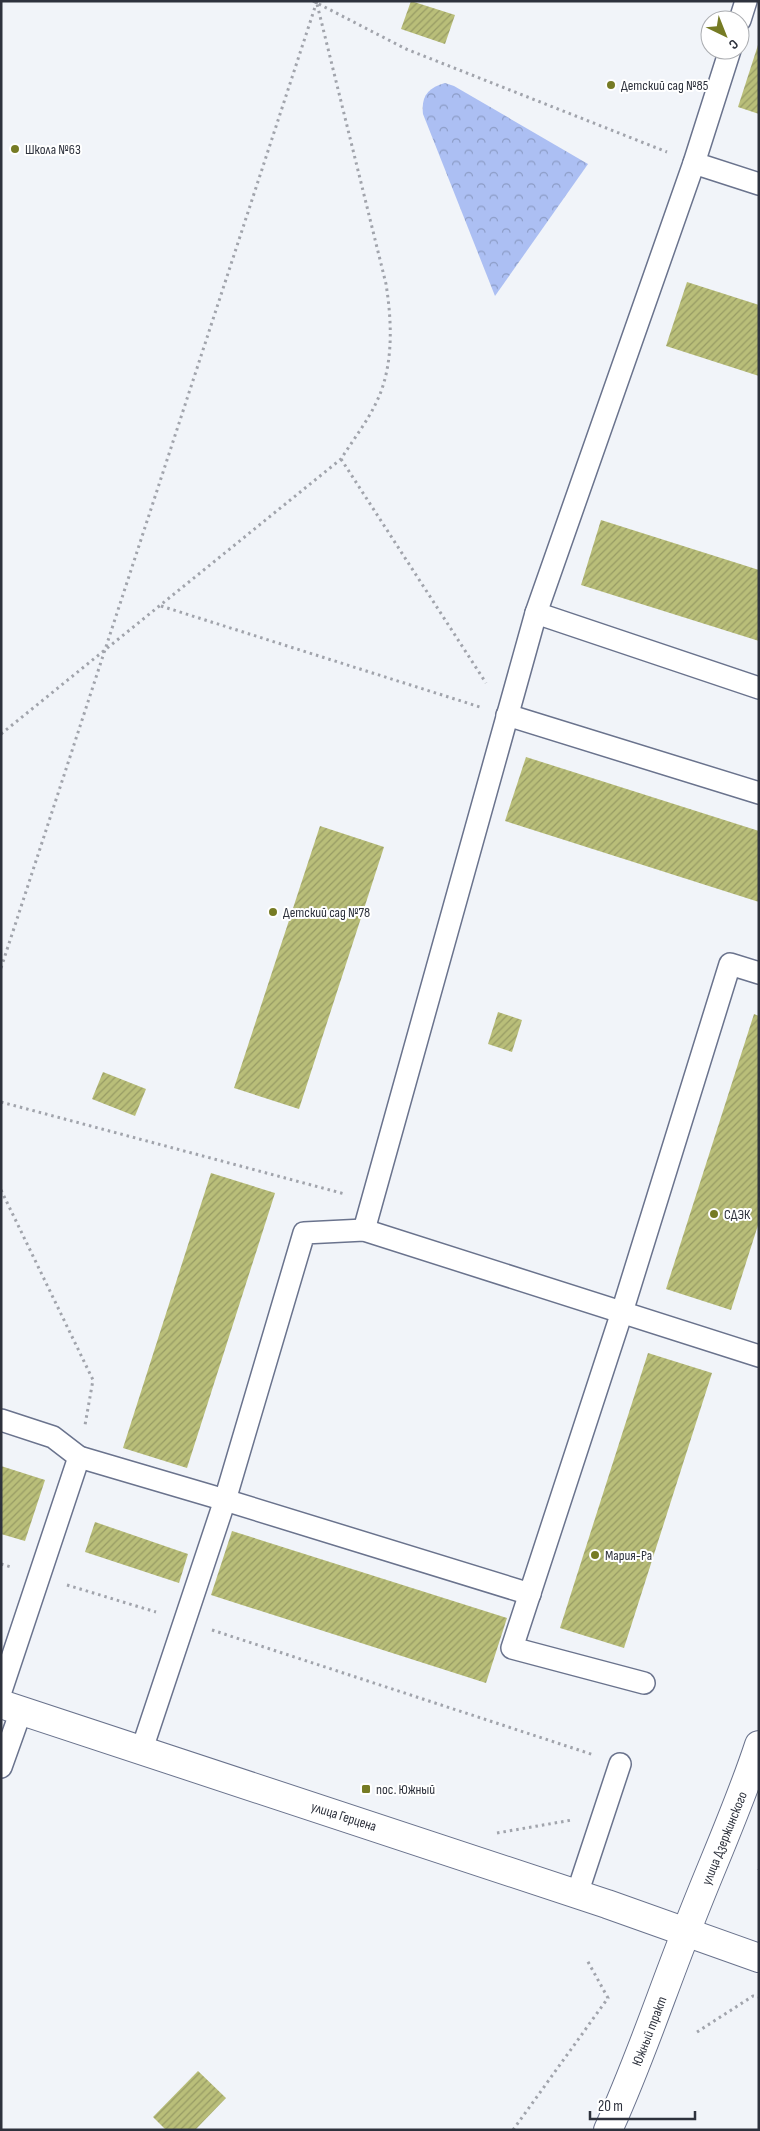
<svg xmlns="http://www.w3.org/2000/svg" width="760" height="2131" font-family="'Sofia Sans Condensed',sans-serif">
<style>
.park{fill:url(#park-crowns)}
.building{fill:url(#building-hatch)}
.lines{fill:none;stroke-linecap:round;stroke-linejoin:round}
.lane-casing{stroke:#6a738d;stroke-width:24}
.secondary-casing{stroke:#6a738d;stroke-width:30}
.path{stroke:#a1a4ac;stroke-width:3;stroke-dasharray:2.5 4;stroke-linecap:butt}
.lane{stroke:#fff;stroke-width:21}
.secondary{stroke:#fff;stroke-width:28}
.poi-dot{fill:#767b24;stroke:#fff;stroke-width:2}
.labels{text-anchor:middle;stroke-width:4;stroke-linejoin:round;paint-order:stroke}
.poi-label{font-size:14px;fill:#2e323d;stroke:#fff;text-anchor:start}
.street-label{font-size:14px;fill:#2e323d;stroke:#fff}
</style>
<defs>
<pattern id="park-crowns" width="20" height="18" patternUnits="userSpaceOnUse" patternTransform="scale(1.25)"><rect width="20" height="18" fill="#acbff3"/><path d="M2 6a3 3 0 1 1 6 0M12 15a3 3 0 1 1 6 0" fill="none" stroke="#8c9cc6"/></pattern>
<pattern id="building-hatch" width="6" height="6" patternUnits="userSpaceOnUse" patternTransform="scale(1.25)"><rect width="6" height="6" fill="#b9be79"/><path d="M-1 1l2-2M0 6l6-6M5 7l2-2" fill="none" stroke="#979b64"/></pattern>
</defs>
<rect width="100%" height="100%" fill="#f1f4f9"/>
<path class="park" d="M445,83L454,86L588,164L495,296L423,114C421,96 428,88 445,83Z"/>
<g class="building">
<path d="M411,1L455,15L445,44L401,29Z"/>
<path d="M758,45H759V114L738,107Z"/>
<path d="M687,282L759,305V376L666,346Z"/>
<path d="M601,520L759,570V641L581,585Z"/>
<path d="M526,757L759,831V902L505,821Z"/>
<path d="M320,826L384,847L299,1109L234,1088Z"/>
<path d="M498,1012L522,1020L512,1052L488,1044Z"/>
<path d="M754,1014L759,1016V1222L731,1310L666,1289Z"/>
<path d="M103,1072L146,1089L135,1116L92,1099Z"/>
<path d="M211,1173L275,1193L187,1468L123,1448Z"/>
<path d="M648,1353L712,1373L624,1648L560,1628Z"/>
<path d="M1,1466L45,1480L25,1541L1,1534Z"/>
<path d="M95,1522L188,1554L179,1583L85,1552Z"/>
<path d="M232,1531L507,1618L486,1683L211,1595Z"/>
<path d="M198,2071L226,2098L195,2130H166L153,2117Z"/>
</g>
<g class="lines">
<g class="lane-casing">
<g id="lane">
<path d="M740,20L746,1"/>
<path d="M694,163L759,184"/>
<path d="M536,613L759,688"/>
<path d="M507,715L759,793"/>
<path d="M364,1230L536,613L694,163L730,50"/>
<path d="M1,1420L53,1437L79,1457L225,1500L530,1594"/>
<path d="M644,1683L512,1648L622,1312L730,964L759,973"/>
<path d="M1,1691L79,1457"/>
<path d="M142,1749L225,1500L304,1233L364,1230L759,1356"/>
<path d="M1,1767L21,1711"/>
<path d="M577,1894L620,1764"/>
</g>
</g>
<g class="secondary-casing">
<g id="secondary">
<path d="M1,1704L607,1904L759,1958"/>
<path d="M608,2130C638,2065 660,1998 686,1932C710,1869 738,1809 759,1745"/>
</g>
</g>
<g class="path">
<path d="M313,1L406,49L667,152"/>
<path d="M341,459L486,683"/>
<path d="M161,606L480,707"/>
<path d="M1,734L341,459C353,440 367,422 376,403C394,367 392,322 386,284L317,4"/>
<path d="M1,968L317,1"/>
<path d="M1,1102L345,1194"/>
<path d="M1,1190L93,1380L85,1425"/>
<path d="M1,1564L11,1567"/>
<path d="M67,1585L156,1612"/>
<path d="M212,1630L594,1755"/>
<path d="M497,1833L572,1820"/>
<path d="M759,1869V1870"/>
<path d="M697,2032L753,1996L759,1997"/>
<path d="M513,2130L608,1998L587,1960"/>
</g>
<use href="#lane" class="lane"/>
<use href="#secondary" class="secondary"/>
</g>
<g class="poi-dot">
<circle cx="611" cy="85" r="5"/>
<circle cx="15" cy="149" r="5"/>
<circle cx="273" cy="912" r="5"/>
<circle cx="714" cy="1214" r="5"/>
<circle cx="595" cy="1555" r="5"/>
<rect x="361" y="1784" width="10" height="10" rx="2.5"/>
</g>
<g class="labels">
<g class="poi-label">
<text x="621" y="90">Детский сад №85</text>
<text x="25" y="154">Школа №63</text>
<text x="283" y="917">Детский сад №78</text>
<text x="724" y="1219">СДЭК</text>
<text x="605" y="1560">Мария-Ра</text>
<text x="376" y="1794">пос. Южный</text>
</g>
<g class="street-label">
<text transform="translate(344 1816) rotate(18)" y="5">улица Герцена</text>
<text transform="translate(724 1838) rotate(-68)" y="5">улица Дзержинского</text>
<text transform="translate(649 2031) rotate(-69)" y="5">Южный тракт</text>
</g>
</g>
<rect width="760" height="2131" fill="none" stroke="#2e323d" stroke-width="5"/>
<g transform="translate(725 35) rotate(137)"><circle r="24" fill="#ffffff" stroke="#abadb1"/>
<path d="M0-4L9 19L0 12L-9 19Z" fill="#767b24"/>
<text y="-8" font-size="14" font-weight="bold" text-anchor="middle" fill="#2e323d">С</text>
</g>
<path d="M590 2111v8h105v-8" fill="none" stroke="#2e323d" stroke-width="2.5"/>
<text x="598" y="2111" font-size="15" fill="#2e323d" stroke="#ffffff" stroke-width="4" paint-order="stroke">20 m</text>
</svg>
